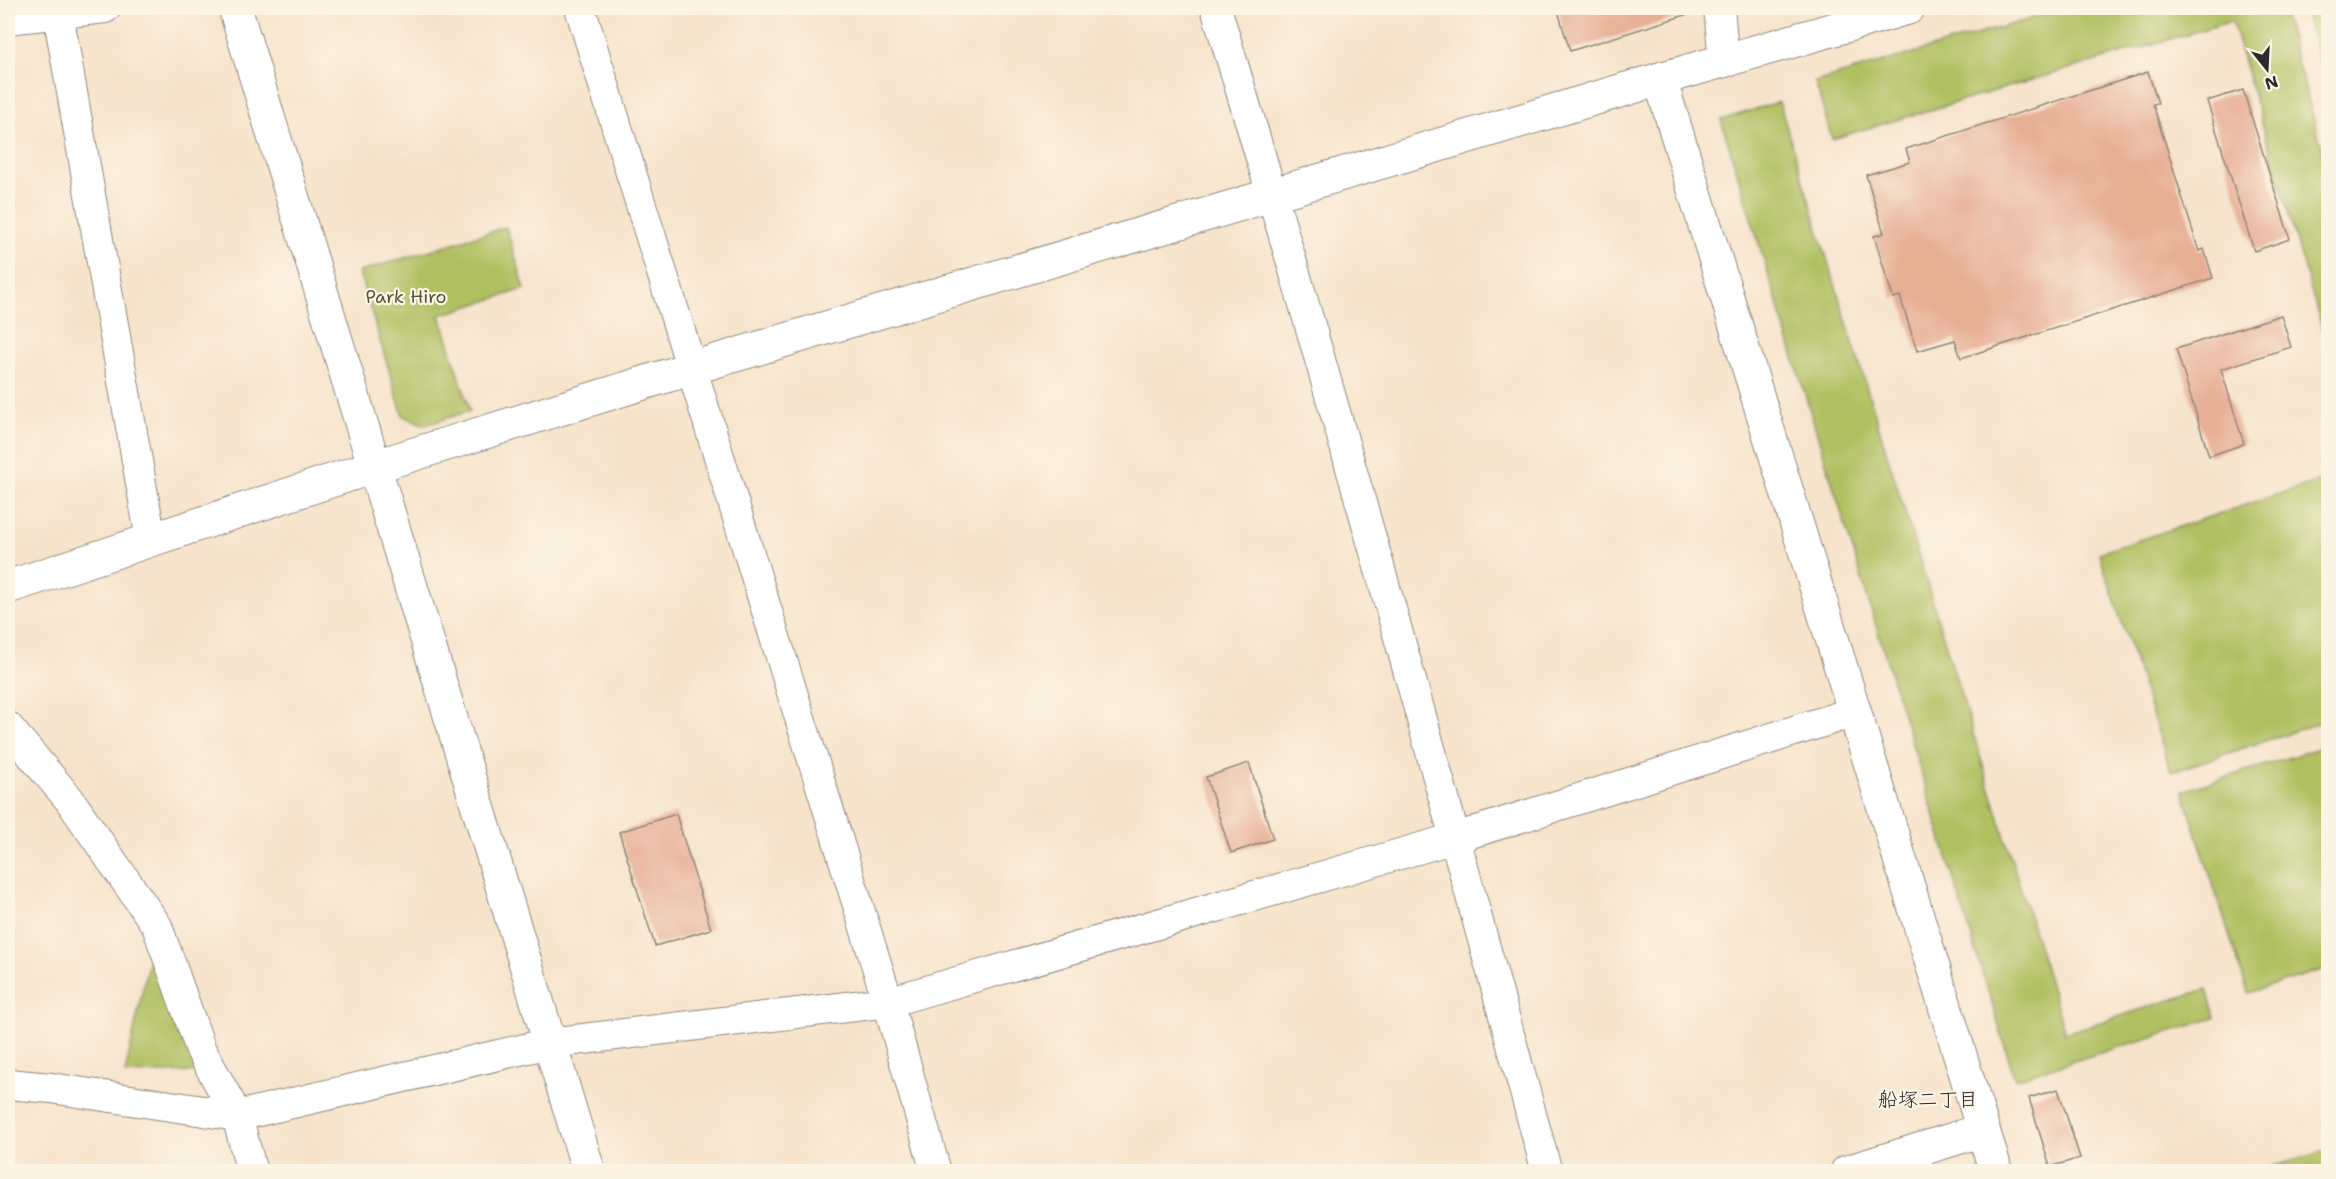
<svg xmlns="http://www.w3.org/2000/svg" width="2336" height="1179" font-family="'Shantell Sans','Klee One',sans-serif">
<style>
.green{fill:#b0bf61;stroke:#6e7546;stroke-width:1.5}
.building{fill:#e7af94}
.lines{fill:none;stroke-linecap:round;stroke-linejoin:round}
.minor-casing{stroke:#90877b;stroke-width:32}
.tertiary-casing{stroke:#90877b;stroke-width:35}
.minor{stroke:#fff;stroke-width:30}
.tertiary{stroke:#fff;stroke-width:33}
.labels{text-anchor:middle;stroke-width:4.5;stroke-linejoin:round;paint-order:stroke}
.park-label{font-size:18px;fill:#53573b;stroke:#fcf5e5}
.neighbourhood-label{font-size:20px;fill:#2b2b2b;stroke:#fcf5e5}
</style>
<rect width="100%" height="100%" fill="#fcf5e5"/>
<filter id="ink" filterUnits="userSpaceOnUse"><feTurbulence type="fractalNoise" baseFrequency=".0167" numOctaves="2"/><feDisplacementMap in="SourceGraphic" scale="12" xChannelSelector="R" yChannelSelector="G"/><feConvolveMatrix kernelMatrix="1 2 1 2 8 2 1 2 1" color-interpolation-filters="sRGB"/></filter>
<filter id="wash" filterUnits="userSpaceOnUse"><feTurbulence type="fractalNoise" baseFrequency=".008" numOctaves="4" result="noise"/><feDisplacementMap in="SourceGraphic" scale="24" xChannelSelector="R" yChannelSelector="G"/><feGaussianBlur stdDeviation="1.35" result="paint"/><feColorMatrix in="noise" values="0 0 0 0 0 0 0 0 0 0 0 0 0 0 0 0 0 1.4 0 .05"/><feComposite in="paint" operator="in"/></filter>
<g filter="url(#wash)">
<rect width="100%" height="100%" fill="#f6e3cb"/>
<g class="green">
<path d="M2067,8H2282L2328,169V348L2232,21L1832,139L1815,82Z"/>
<path d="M2328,9V87L2306,15Z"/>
<path d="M1779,102L2065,1033L2207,989L2215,1018L2015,1079L1721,120Z"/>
<path d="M506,227L525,289L440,315L470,411L425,425L403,416L359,272Z"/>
<path d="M2328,478V720L2171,772L2099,553Z"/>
<path d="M2328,745V968L2248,993L2183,791Z"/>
<path d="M152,945L198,1072L125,1074Z"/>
<path d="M2328,1150V1171H2258Z"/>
</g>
<g id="blocks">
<g class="building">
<path d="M1557,8H1690L1692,13L1570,51Z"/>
<path d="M2148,72L2158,103L2153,104L2199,251L2204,249L2213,278L1961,358L1955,340L1917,351L1900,296L1893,298L1874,236L1884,233L1866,175L1910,162L1906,149Z"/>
<path d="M2243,90L2290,239L2254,251L2207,101Z"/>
<path d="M2281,315L2291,347L2221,369L2244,444L2209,456L2176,349Z"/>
<path d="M1249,763L1273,839L1231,853L1206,777Z"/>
<path d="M676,814L711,929L655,946L619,832Z"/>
<path d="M2058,1089L2080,1158L2050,1167L2029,1098Z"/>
</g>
</g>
</g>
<g filter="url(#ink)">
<use href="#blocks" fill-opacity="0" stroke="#90877b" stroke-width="1.5"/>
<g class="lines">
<g class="minor-casing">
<g id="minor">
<path d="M580,8L888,1002L936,1172"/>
<path d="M1216,8C1333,393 1440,783 1547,1172"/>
<path d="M1719,8L1724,61"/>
<path d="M58,13L151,540"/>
<path d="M8,19L105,8"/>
<path d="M8,727L69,799L157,926L201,1050L237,1116L252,1172"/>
<path d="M8,1084L51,1088L237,1116L550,1043L888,1002L1455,838L1854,712"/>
</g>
</g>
<g class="tertiary-casing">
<g id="tertiary">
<path d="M235,8L589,1172"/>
<path d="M1660,79L1996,1172"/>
<path d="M8,587L376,466L692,368L1660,79L1908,8"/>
<path d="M1847,1172L1983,1130"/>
</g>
</g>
<use href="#minor" class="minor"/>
<use href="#tertiary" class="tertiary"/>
</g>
</g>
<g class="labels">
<g class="park-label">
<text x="406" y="303">Park Hiro</text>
</g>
<g class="neighbourhood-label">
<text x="1928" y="1106">船塚二丁目</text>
</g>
</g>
<rect width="2336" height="1179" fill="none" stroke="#fcf5e5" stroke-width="30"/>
<g transform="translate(2267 69) rotate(162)" stroke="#fcf5e5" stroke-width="4.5" paint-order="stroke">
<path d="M0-4.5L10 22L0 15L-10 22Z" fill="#2b2b2b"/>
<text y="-9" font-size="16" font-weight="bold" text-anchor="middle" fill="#2b2b2b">N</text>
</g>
</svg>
